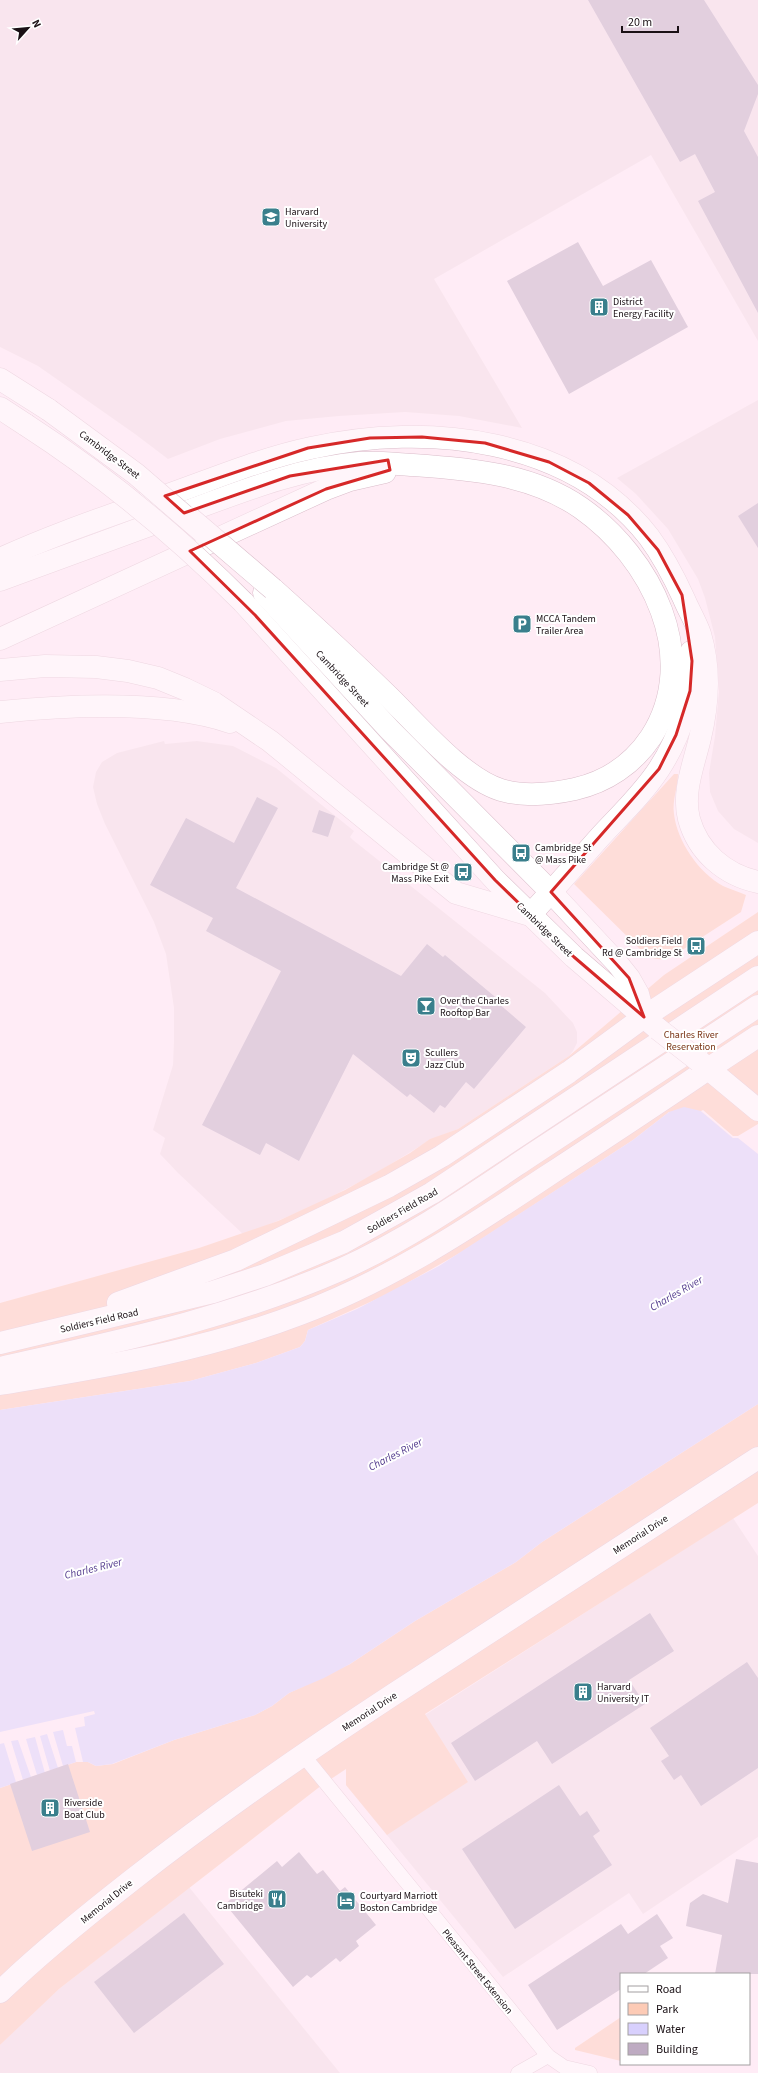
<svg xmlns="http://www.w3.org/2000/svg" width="758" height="2073" font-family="'Source Sans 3',sans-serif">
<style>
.built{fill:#f2dce5}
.green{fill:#fdcbb6}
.water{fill:#d8d0fd}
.pier{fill:#ffecf5}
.building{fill:#beabc2}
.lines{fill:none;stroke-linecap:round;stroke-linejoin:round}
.street-casing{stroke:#dabdca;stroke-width:15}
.primary-casing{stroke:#dabdca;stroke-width:23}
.highway-casing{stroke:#dabdca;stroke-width:23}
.street{stroke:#fff;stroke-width:14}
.primary{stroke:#fff;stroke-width:22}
.highway{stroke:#fff;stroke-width:22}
.primary-bridge-casing{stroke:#dabdca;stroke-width:23;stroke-linecap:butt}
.highway-bridge-casing{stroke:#dabdca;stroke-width:23;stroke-linecap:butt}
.primary-bridge{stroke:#fff;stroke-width:22}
.highway-bridge{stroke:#fff;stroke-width:22}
.marked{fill:none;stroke:#d62828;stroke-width:3;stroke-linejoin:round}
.labels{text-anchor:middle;stroke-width:4;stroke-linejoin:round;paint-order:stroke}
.poi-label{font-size:10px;fill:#1a1015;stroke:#fff;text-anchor:start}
.street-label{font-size:10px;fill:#1a1015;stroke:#fff}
.park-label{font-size:10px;fill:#793414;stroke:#fff}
.water-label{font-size:11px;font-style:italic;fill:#51398c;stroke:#fff}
</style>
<rect width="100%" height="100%" fill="#ffecf5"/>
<g class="built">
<path d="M0,0H758V341L651,155L434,279L522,428L459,416L405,412L339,416L286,421L220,439L168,459L135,434L38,366L0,347Z"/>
<path d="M758,400V843L734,829L718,811L710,792L709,773L715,736L719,691L715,637L705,598L698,579L668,529L636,494L617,478Z"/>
<path d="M164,741L165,744L197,741L233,746L276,768L354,831L350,837L353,840L545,993L573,1023L577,1032V1043L573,1051L569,1056L458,1129L430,1140L373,1175L313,1206L244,1235L178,1173L160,1154L165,1138L153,1130L173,1065L174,1041V1008L166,954L154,922L105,824L97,804L93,787L96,772L102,762L117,753Z"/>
<path d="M733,1518L758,1556V1837L643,1914L629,1893L503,1977L346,1785L425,1715Z"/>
<path d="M189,1887L340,2073H0V2045L33,2012L59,1989Z"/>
</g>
<g class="green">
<path d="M674,774H678C678,787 672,800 674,814C677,841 699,873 723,886C730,889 739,892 746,895L741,912L673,956C662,960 655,961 645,954L574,884Z"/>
<path d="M758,912V1126L738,1138H733L701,1111L669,1112L633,1140L465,1250L388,1294L308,1330L305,1341L300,1347L256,1363L190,1381L0,1410V1303L199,1248L278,1221L345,1190L410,1153L430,1139L458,1129L569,1056L664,975Z"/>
<path d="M758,1404V1503L425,1714L468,1782L387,1835L346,1785V1769L322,1785L59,1989L0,2045V1788L76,1762H88L96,1766L113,1764L174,1740L255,1715L272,1706L289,1693L350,1664L415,1621L516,1562L542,1542Z"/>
<path d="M621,2017V2061L575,2050V2048Z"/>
</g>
<path class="water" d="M684,1107L701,1111L733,1138H738L758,1126V1404L542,1542L516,1562L415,1621L350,1664L324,1678L289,1693L272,1706L255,1715L174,1740L112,1764L96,1766L88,1762H76L0,1788V1410L190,1381L256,1363L300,1347L305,1341L308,1330L357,1309L439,1266L633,1140L669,1112Z"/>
<g class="pier">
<path d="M703,1110L733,1136H738L758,1124V1154L738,1138H733L701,1111Z"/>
<path d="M94,1711L95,1714L84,1717L85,1726L75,1728L83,1762H76L72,1746H67L63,1730L53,1732L63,1766L58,1768L47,1734L40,1736L50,1771L45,1773L35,1737L26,1739L37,1775L31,1777L18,1740L11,1741L23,1780L16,1782L4,1743L0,1744V1732Z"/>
</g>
<g class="building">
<path d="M588,0H704L758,85V94L744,131L758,157V313L698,201L715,192L695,154L680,162Z"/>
<path d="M578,242L603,286L651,260L688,327L569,394L507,281Z"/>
<path d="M758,503V548L738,516Z"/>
<path d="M257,797L278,808L236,888L401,976L427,944L443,957L445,955L500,1001L498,1003L526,1027L474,1089L466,1082L445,1108L440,1105L434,1113L410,1094L407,1097L353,1054L299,1161L266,1143L260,1155L202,1125L281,971L206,931L213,918L150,885L186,818L234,843Z"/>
<path d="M319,810L335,816L328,837L312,832Z"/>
<path d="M650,1613L674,1651L629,1680L645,1704L552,1764L537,1741L475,1781L451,1743Z"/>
<path d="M747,1662L758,1678V1768L701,1806L681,1775L674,1780L661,1761L669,1756L650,1728Z"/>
<path d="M68,1764L90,1832L32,1851L10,1784Z"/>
<path d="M559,1785L580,1816L587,1811L600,1831L593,1836L612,1865L515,1929L462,1849Z"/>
<path d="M299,1852L317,1874L323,1870L340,1891L345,1887L376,1925L356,1941L359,1946L340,1962L336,1958L311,1978L307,1975L293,1987L225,1904L277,1861L282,1867Z"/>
<path d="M736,1859L758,1863V1974H715L722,1935L686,1926L690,1903L703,1894L728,1903Z"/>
<path d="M184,1913L224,1964L134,2033L94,1982Z"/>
<path d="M657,1914L673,1938L660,1946L668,1958L644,1974H621V1989L557,2030L528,1985L621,1924L628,1934Z"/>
</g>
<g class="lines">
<g class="street-casing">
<g id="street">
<path d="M303,1755L548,2056L564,2067L590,2073"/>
<path d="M518,2073L548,2056"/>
</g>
</g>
<g class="primary-casing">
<g id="primary">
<path d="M0,379L49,410"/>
<path d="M0,408L26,425"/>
<path d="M264,593L389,729L551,892L617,963L629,978L638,994L644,1017"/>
<path d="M243,602L495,880L574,957L658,1029"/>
<path d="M644,1017L758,942"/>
<path d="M699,1061L758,1110"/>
<path d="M708,1069L758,1036"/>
</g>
</g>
<g class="highway-casing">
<g id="highway">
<path d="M0,559C52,535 106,517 159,498C209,481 259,459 311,448C427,422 571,437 649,537C663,556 674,577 684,599C689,611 696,622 700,634C710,667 708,705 700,738C694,764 682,792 689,819C698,852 725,875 758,882"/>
<path d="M0,580C64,557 127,533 191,510C245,490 301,468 359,463C377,462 396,464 413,465C472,469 532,474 581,508C651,557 702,657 651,737C633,764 606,782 575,789C552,794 524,797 501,790C462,778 417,724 387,695C350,659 312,624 273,589"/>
<path d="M0,639L326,489L350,480L385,472"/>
<path d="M0,670L45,666L96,667L128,671L158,678L185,689L214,703L270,741L456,893L530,915C553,890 576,864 599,838C619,816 642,795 659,769C680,737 696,691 691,652"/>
<path d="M0,712C69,705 164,700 230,722"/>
<path d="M118,1303L236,1260L389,1186L442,1156L569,1072L644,1017"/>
<path d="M0,1343L213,1292L265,1275L344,1242L432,1193L758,977"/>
<path d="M0,1368C115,1342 231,1318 340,1270C407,1240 469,1197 530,1156C606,1106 682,1056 758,1006"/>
<path d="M0,1384C101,1367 204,1351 300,1314C388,1281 466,1230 544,1178C599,1142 654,1106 708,1069"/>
<path d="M0,1992C41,1952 86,1916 132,1880C216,1814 304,1753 394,1694C515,1615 636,1536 758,1458"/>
</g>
</g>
<use href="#street" class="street"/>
<use href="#primary" class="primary"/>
<use href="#highway" class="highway"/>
<g class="primary-bridge-casing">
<g id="primary-bridge">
<path d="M49,410L136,474L203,532"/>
<path d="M26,425C105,476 176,535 243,602"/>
<path d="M658,1029L699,1061"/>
</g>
</g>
<g class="highway-bridge-casing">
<path id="highway-bridge" d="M190,518L273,589"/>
</g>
<use href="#primary-bridge" class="primary-bridge"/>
<use href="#highway-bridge" class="highway-bridge"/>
</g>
<path d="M0 0H758V2073H0ZM422,437L485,443L549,462L589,483L628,515L658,550L682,595L692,661L690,691L676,735L659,769L551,892L629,978L644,1017L574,957L495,880L255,615L190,551L326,489L390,470L388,460L290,476L184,513L165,496L308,448L370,438Z" fill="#ffecf5" fill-opacity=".55" fill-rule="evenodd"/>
<path class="marked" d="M422,437L485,443L549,462L589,483L628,515L658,550L682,595L692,661L690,691L676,735L659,769L551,892L629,978L644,1017L574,957L495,880L255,615L190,551L326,489L390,470L388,460L290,476L184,513L165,496L308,448L370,438Z"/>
<defs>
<g id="university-square" transform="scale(1)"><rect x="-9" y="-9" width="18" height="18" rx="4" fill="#3a7f8c" stroke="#fff"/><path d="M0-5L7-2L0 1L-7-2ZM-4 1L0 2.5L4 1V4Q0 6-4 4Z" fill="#fff"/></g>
<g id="building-square" transform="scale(1)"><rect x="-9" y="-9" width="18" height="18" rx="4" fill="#3a7f8c" stroke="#fff"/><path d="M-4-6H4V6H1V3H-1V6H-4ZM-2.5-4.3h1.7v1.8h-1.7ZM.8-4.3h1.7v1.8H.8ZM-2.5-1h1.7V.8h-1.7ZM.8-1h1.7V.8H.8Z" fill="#fff"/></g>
<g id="parking-square" transform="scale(1)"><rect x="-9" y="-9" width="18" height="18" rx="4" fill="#3a7f8c" stroke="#fff"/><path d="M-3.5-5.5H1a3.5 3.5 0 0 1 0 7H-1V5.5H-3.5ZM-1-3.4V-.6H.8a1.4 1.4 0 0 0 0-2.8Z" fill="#fff"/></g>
<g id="bus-square" transform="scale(1)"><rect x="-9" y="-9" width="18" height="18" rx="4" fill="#3a7f8c" stroke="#fff"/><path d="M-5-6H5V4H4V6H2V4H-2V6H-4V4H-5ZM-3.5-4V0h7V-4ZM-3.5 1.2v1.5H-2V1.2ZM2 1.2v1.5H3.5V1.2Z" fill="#fff"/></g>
<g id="bar-square" transform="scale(1)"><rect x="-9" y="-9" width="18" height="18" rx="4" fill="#3a7f8c" stroke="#fff"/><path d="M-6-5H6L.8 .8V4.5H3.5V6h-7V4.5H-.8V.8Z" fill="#fff"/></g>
<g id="theatre-square" transform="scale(1)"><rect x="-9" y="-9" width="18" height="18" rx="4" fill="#3a7f8c" stroke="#fff"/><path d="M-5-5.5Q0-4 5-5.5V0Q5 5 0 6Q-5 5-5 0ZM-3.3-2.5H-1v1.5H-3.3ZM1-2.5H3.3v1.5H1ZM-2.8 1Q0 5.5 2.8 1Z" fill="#fff"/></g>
<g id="restaurant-square" transform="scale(1)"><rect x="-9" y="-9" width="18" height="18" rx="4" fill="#3a7f8c" stroke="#fff"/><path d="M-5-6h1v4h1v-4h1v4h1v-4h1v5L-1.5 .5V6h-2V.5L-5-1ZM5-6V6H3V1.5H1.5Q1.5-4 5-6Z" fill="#fff"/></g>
<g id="hotel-square" transform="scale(1)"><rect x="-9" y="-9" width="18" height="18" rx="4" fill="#3a7f8c" stroke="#fff"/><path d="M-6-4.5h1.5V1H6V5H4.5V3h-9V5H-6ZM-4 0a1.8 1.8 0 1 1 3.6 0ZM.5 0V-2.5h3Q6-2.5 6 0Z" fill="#fff"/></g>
</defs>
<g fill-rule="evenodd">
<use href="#university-square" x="271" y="217"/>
<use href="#building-square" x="599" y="307"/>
<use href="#parking-square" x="522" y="624"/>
<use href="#bus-square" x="521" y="853"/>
<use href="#bus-square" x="463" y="872"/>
<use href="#bus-square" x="696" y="946"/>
<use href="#bar-square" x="426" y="1006"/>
<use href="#theatre-square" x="411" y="1058"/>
<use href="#building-square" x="583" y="1692"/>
<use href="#building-square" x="50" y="1808"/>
<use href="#restaurant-square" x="277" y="1899"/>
<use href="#hotel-square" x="346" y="1901"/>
</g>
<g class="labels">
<g class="poi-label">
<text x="285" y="215">Harvard<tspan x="285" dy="12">University</tspan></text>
<text x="613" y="305">District<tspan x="613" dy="12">Energy Facility</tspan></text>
<text x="536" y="622">MCCA Tandem<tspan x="536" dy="12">Trailer Area</tspan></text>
<text x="535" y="851">Cambridge St<tspan x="535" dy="12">@ Mass Pike</tspan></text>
<text x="449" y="870" text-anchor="end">Cambridge St @<tspan x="449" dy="12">Mass Pike Exit</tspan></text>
<text x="682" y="944" text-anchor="end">Soldiers Field<tspan x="682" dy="12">Rd @ Cambridge St</tspan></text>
<text x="440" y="1004">Over the Charles<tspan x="440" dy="12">Rooftop Bar</tspan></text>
<text x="425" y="1056">Scullers<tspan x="425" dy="12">Jazz Club</tspan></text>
<text x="597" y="1690">Harvard<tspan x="597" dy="12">University IT</tspan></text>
<text x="64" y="1806">Riverside<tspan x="64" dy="12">Boat Club</tspan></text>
<text x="263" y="1897" text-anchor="end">Bisuteki<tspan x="263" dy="12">Cambridge</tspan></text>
<text x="360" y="1899">Courtyard Marriott<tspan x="360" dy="12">Boston Cambridge</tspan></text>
</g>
<g class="street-label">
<text transform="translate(110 454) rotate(37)" y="4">Cambridge Street</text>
<text transform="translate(343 678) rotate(47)" y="4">Cambridge Street</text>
<text transform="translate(545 929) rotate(44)" y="4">Cambridge Street</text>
<text transform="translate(402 1210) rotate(-30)" y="4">Soldiers Field Road</text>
<text transform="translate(99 1320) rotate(-13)" y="4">Soldiers Field Road</text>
<text transform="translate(640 1534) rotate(-33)" y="4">Memorial Drive</text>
<text transform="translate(369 1711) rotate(-33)" y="4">Memorial Drive</text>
<text transform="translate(106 1901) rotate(-39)" y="4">Memorial Drive</text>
<text transform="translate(478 1971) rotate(51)" y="4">Pleasant Street Extension</text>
</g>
<g class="park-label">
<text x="691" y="1038">Charles River<tspan x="691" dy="12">Reservation</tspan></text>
</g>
<g class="water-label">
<text transform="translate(676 1293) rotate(-30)" y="4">Charles River</text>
<text transform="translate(395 1454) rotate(-27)" y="4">Charles River</text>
<text transform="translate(93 1568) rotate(-14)" y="4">Charles River</text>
</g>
</g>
<rect x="620" y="1973" width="130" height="92" fill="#ffffff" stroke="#a39fa1"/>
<rect x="628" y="1986" width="20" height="6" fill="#ffffff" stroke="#a39fa1"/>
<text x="656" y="1993" font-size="12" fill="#1a1015">Road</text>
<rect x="628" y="2003" width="20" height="12" fill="#fdcbb6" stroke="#a39fa1"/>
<text x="656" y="2013" font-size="12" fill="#1a1015">Park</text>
<rect x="628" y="2023" width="20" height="12" fill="#d8d0fd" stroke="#a39fa1"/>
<text x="656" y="2033" font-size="12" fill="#1a1015">Water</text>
<rect x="628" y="2043" width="20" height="12" fill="#beabc2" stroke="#a39fa1"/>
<text x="656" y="2053" font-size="12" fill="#1a1015">Building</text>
<g transform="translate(28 28) rotate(63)" stroke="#ffffff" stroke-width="3" paint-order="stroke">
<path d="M0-3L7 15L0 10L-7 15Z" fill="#1a1015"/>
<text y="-6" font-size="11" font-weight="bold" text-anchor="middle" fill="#1a1015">N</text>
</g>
<path d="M622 26v6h56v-6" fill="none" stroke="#1a1015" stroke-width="2"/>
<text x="628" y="26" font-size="12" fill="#1a1015" stroke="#ffffff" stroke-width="3" paint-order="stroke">20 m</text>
</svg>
